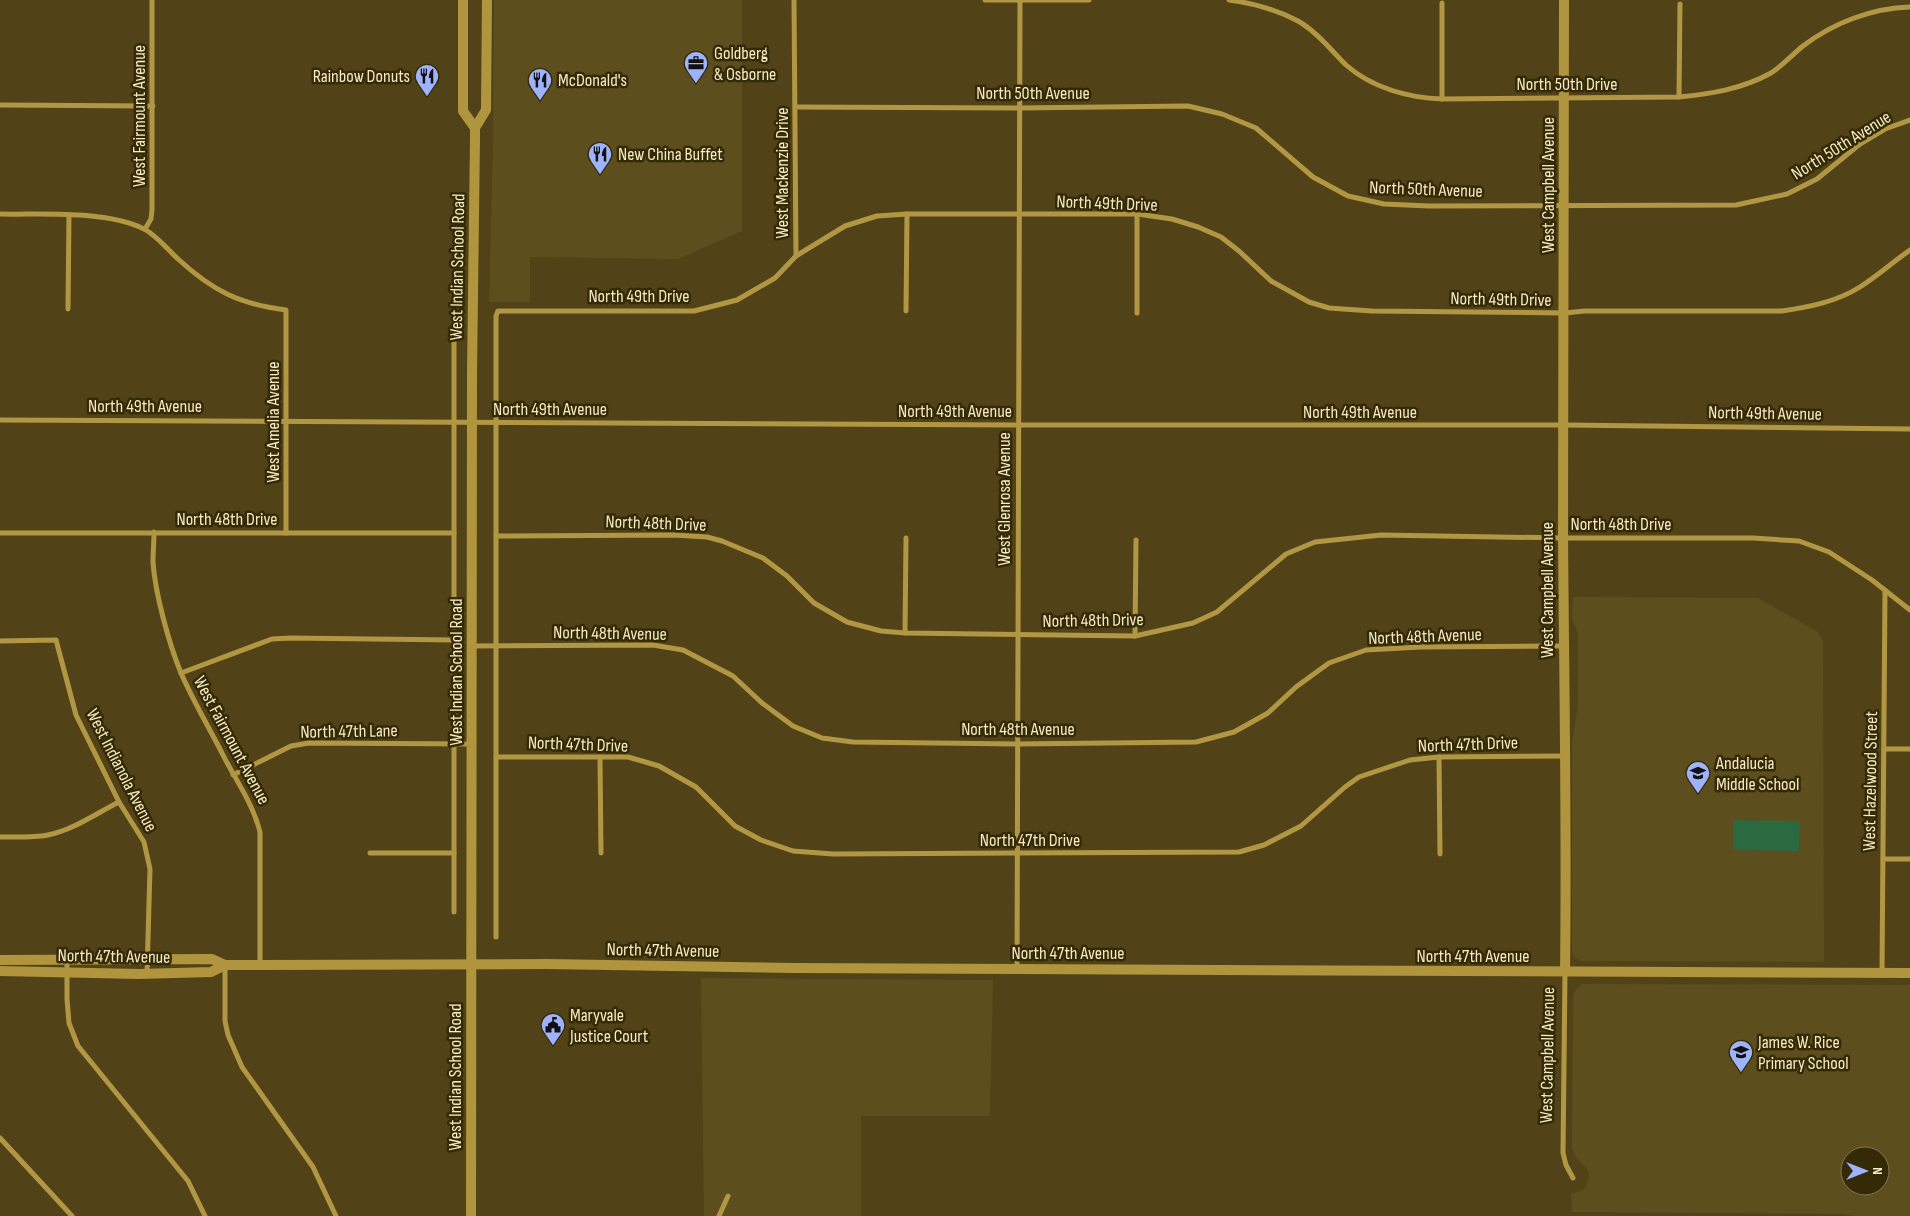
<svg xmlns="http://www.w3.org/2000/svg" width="1910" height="1216" font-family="'Sofia Sans Condensed',sans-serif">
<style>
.built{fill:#5d4e1d;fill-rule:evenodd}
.green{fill:#2b6940}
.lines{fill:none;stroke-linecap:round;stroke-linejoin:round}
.street{stroke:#b19744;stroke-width:5}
.secondary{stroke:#b0953e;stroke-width:10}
.labels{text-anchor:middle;stroke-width:5;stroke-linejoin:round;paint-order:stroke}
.poi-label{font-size:18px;fill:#f7eac3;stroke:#342a06;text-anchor:start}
.street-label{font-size:18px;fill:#f7eac3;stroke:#342a06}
</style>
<rect width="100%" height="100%" fill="#514317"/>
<g class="built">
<path d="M494,0H742V231L678,259L530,257V302H489L493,144Z"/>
<path d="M1573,597L1758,598L1818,632L1823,641L1824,962L1581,961L1574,957L1572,952V742L1578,707V634L1572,617Z"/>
<path d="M701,978L993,980L990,1116H861V1216H704Z"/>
<path d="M1582,984L1910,985V1216H1857L1836,1214L1572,1212L1571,1194L1584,1189L1589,1178L1588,1170L1576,1158L1572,1148L1573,998L1575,991ZM1850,1156H1880V1186H1850Z"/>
</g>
<path class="green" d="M1733,820L1800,821L1799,851L1733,850Z"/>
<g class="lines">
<g class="street">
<path d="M794,0L796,256"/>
<path d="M985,0H1089"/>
<path d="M1229,0C1252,3 1277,10 1298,21C1317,32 1331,50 1346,65C1372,88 1409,98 1442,99L1679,97C1711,94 1742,89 1771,73C1782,66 1793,54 1803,46C1833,23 1872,8 1910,7"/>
<path d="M1442,3V99"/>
<path d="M1679,97L1680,4"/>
<path d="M0,105L153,106"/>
<path d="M795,107L1019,108L1188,106L1222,114L1256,128L1313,177L1348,196L1384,204L1429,206L1736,205L1787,194L1817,179L1860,144L1885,129L1910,120"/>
<path d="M0,214C42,215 106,210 144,229C155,234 169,251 178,259C213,291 239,304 286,310V533"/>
<path d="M1137,214V313"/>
<path d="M145,229L151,219L152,210V0"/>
<path d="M68,309L69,215"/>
<path d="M906,311L907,214"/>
<path d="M0,420L1018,425H1564L1910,429"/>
<path d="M154,532C154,542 153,552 153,562C155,593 169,644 181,673C193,701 210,729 224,757C237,782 253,804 260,832V965"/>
<path d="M0,533H454"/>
<path d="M496,536L673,535L707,537L722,541L763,558L787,576L814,603L847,622L881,631L905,633L1135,636L1193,623L1217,612L1286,554L1315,542L1381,535L1563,538H1753L1799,541L1829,552L1872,580L1910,610"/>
<path d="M905,633L906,538"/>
<path d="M1135,636L1136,540"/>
<path d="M0,641L56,640L76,715L119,802L144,842L150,869L147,973"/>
<path d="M472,646L653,645L683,650L733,676L762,703L793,726L822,738L853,742L1017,744L1196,742L1234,732L1268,713L1296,687L1329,663L1366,650L1421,647L1563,646"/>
<path d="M181,673L272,639L290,638L454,640"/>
<path d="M1884,749H1910"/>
<path d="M496,757H628L659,766L696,787L735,826L761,840L793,851L833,854L1239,852L1264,845L1301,826L1345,787L1359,777L1410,760L1439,757L1565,756"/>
<path d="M600,757L601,853"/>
<path d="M1439,757L1440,854"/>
<path d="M233,775L291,746L309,743L472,744"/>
<path d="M0,837C16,837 32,838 48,835C73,830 97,813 119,802"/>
<path d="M370,853H454"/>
<path d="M1883,859H1910"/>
<path d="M454,912V316"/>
<path d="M496,937V316L498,311H694L737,300L775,278L796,256L845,226L877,216L907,214H1137L1172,219L1198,227L1221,237L1239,251L1271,281L1309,302L1329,308L1372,311L1565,313L1584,311H1782C1809,307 1836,302 1860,287C1877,276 1893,262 1910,250"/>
<path d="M67,960V999L69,1023L78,1046L188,1181L205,1216"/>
<path d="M225,965V1021L228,1035L242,1067L313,1167L336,1216"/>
<path d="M1017,969L1020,0"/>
<path d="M1565,972L1563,1153L1566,1165L1573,1178"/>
<path d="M1882,973L1885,590"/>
<path d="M0,1138L72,1216"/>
<path d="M719,1216L728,1196"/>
</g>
<g class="secondary">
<path d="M463,0V111L475,128"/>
<path d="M1564,0C1565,178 1563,355 1563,532C1564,679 1567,826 1565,972"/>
<path d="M0,960L212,959L225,965H260L546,964L795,968L1910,973"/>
<path d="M0,971L139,974L211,972L225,965"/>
<path d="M471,1216L472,373L475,138V128L486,110L487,0"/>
</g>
</g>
<defs>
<g id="office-pin" transform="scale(1.25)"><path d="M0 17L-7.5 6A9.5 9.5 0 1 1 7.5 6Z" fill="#9fb3fd" stroke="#342a06"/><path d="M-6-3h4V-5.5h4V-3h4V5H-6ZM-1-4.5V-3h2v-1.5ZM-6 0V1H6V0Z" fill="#111"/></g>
<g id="restaurant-pin" transform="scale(1.25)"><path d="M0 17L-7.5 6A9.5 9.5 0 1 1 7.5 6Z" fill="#9fb3fd" stroke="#342a06"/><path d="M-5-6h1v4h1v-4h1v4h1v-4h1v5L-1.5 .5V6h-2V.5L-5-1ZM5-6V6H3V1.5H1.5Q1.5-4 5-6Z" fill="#111"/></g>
<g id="school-pin" transform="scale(1.25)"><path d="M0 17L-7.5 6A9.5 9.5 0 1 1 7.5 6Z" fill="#9fb3fd" stroke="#342a06"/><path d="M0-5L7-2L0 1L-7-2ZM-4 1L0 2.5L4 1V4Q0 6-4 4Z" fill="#111"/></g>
<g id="civic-pin" transform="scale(1.25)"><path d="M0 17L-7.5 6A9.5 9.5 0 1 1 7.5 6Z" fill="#9fb3fd" stroke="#342a06"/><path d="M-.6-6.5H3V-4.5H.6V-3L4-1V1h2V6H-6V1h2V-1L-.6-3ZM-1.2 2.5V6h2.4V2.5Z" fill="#111"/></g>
</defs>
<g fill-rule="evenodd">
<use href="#office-pin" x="696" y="63"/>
<use href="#restaurant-pin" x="427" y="76"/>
<use href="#restaurant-pin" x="540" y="80"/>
<use href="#restaurant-pin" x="600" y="154"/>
<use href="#school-pin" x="1698" y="773"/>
<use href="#civic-pin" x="553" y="1025"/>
<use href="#school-pin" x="1741" y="1052"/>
</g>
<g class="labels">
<g class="poi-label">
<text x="714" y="59">Goldberg<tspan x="714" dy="21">&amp; Osborne</tspan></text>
<text x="410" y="82" text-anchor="end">Rainbow Donuts</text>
<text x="558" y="86">McDonald's</text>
<text x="618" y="160">New China Buffet</text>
<text x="1716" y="769">Andalucia<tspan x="1716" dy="21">Middle School</tspan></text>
<text x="570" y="1021">Maryvale<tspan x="570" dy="21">Justice Court</tspan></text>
<text x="1758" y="1048">James W. Rice<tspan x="1758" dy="21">Primary School</tspan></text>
</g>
<g class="street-label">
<text x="1567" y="90">North 50th Drive</text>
<text x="1033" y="99">North 50th Avenue</text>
<text transform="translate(139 116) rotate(-90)" y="6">West Fairmount Avenue</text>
<text transform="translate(1841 145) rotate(-32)" y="6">North 50th Avenue</text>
<text transform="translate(782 173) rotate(-90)" y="6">West Mackenzie Drive</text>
<text transform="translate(1548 185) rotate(-90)" y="6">West Campbell Avenue</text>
<text transform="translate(1426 189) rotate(2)" y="6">North 50th Avenue</text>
<text transform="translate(1107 203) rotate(2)" y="6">North 49th Drive</text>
<text transform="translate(457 267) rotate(-89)" y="6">West Indian School Road</text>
<text x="639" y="302">North 49th Drive</text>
<text transform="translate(1501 299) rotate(1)" y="6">North 49th Drive</text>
<text x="145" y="412">North 49th Avenue</text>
<text x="550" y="415">North 49th Avenue</text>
<text x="955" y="417">North 49th Avenue</text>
<text x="1360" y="418">North 49th Avenue</text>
<text transform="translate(1765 413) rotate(1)" y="6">North 49th Avenue</text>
<text transform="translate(273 422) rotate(-90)" y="6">West Amelia Avenue</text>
<text transform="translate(1004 499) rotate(-90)" y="6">West Glenrosa Avenue</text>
<text x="227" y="525">North 48th Drive</text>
<text transform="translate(656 523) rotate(2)" y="6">North 48th Drive</text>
<text x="1621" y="530">North 48th Drive</text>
<text transform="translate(1547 590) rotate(-90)" y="6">West Campbell Avenue</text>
<text transform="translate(1093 620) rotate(-1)" y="6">North 48th Drive</text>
<text transform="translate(610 633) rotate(1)" y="6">North 48th Avenue</text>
<text transform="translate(1425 636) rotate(-2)" y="6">North 48th Avenue</text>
<text transform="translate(456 672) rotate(-90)" y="6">West Indian School Road</text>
<text x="1018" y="735">North 48th Avenue</text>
<text transform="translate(349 731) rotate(-1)" y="6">North 47th Lane</text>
<text transform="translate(232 740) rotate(62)" y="6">West Fairmount Avenue</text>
<text transform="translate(578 744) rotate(2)" y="6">North 47th Drive</text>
<text transform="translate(1468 744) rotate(-2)" y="6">North 47th Drive</text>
<text transform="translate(122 770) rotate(63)" y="6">West Indianola Avenue</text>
<text transform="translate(1870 781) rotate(-89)" y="6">West Hazelwood Street</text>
<text x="1030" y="846">North 47th Drive</text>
<text transform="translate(663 950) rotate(1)" y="6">North 47th Avenue</text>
<text x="1068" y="959">North 47th Avenue</text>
<text transform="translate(114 956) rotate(1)" y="6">North 47th Avenue</text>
<text x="1473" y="962">North 47th Avenue</text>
<text transform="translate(1547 1055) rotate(-89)" y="6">West Campbell Avenue</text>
<text transform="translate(455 1077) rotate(-90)" y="6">West Indian School Road</text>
</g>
</g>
<g transform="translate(1865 1171) rotate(90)"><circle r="24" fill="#342a06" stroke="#827752"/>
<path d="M0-4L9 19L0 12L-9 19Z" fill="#9fb3fd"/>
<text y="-8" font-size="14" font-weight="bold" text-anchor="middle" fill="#f7eac3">N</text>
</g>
</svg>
